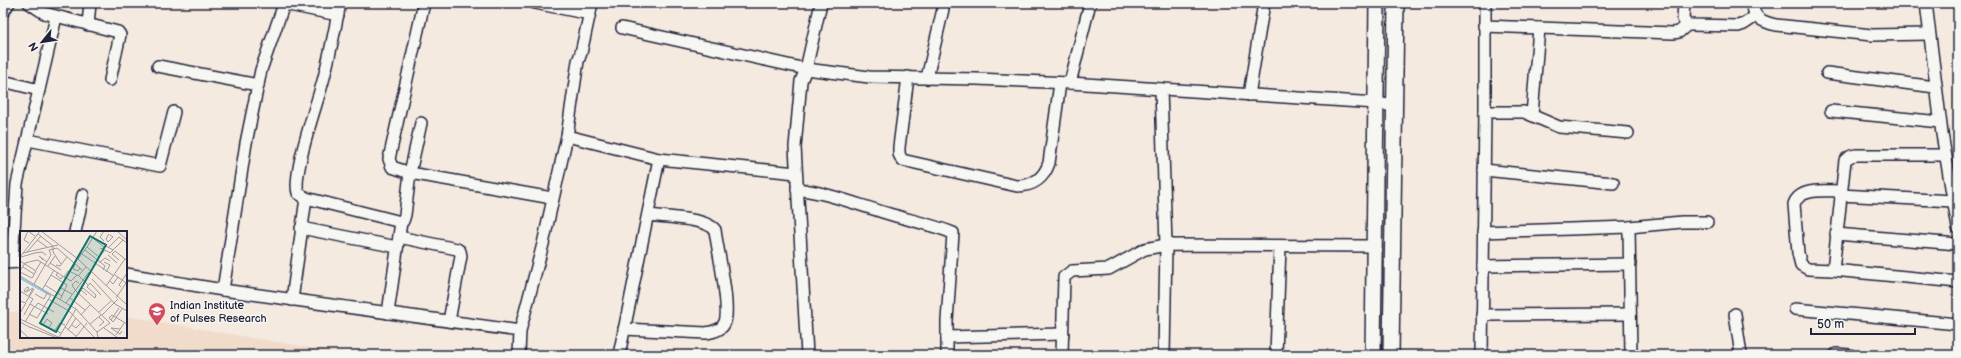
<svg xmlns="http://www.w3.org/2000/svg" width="1961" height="358" font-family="'Balsamiq Sans',sans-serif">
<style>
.built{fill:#f1dccb}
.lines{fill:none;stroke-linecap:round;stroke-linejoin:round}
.street-casing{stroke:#22223b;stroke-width:14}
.secondary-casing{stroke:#22223b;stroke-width:18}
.street{stroke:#f6f6f2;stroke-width:11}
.secondary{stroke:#f6f6f2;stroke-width:15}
.labels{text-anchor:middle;stroke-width:3;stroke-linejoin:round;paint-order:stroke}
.poi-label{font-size:11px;fill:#22223b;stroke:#f6f6f2;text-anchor:start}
.inset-river{fill:none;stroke:#87c4e7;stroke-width:2}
.inset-road{fill:none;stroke:#a09a9e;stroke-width:1}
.view{fill:#0f766e;fill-opacity:0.15;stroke:#0f766e;stroke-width:2}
.inset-edge{fill:none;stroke:#22223b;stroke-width:2}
</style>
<rect width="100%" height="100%" fill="#f4eae0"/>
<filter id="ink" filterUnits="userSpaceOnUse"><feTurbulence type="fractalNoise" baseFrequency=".025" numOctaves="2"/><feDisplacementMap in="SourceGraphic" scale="8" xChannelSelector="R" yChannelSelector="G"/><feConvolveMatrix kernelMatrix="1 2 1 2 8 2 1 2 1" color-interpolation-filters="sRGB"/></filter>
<g filter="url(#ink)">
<path class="built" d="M3,312H21V337H126V316L353,355H3Z"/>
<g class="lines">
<g class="street-casing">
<g id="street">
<path d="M29,3L44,13L118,32L120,35L110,80"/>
<path d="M535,3L590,14"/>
<path d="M1684,3L1683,19L1687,25H1690L1738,26L1744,24L1756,16"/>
<path d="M1753,3C1752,18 1763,22 1776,25L1872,35L1929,34"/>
<path d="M1926,3L1942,134L1958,228"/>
<path d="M284,4L338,15"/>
<path d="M3,12L9,3"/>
<path d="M88,25L90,3"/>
<path d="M1484,26L1673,33L1679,32L1687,25"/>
<path d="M622,28L806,69L869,77L977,79L1070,83L1376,103L1394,106"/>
<path d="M158,66L258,85"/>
<path d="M1827,73L1935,87"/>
<path d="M908,77L899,147V154L902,160L1017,186C1033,186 1044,178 1049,163L1060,83"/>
<path d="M927,78L943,9"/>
<path d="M3,81L39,90"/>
<path d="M1070,83L1090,3"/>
<path d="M1161,89L1166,245L1164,355"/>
<path d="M1249,95L1264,3"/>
<path d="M1831,111L1940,122"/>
<path d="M1485,112H1524L1559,127L1628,133"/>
<path d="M1532,115L1539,28"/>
<path d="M421,123L410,173L552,198"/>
<path d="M567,136L659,159L796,173"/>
<path d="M28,140L160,166L174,112"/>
<path d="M1945,155H1856L1851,156L1845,160L1833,270L1958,282"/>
<path d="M1484,170L1613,183"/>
<path d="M797,189C828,193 856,204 886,213C908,220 931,224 953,233L947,321V355"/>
<path d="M1840,195L1953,201"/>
<path d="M306,198L401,222"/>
<path d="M1629,227L1631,355"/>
<path d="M301,228L397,247"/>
<path d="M75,232L83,195"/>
<path d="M1483,232L1629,227L1682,222H1707"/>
<path d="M1836,234L1958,244"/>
<path d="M399,237L457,249L460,251L461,256L449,321"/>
<path d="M12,261L17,184L56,17"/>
<path d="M3,263L21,262"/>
<path d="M1483,266L1630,264"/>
<path d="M1833,270L1808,269L1801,265L1798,253L1794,204C1800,187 1826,191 1840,191"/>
<path d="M126,274L223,290L246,143L261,70L284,4L281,3"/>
<path d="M223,290L520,331L519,355"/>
<path d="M292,300L306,198L298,193C292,173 317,104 323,81C330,55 335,29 340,3"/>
<path d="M1795,309L1958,324"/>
<path d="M388,313L401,222L403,221L405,215L410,173L392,167L389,159L424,3"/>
<path d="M1735,314L1741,355"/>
<path d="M1482,315L1630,314"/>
<path d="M624,329L706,333C713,332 721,330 724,324C732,311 717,248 715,230C707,218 662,217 648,215"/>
<path d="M520,331L543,244L567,136L578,61L581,53L592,3"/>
<path d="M947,337L1063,334"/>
<path d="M1836,354L1850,355"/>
<path d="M619,355L659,159"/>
<path d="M807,355L795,147L801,81L806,69L821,3"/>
<path d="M1062,355L1064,277L1072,271L1109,269L1145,249L1166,245L1374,246"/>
<path d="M1276,355L1280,246"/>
<path d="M1482,355L1485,112V3"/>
</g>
</g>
<g class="secondary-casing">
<g id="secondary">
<path d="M1373,355L1377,3"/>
<path d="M1391,355L1396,3"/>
</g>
</g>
<use href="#street" class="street"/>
<use href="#secondary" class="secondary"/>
</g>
</g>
<defs>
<g id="university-pin" transform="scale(0.9)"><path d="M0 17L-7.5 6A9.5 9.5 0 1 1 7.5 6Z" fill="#d1495b" stroke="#f6f6f2"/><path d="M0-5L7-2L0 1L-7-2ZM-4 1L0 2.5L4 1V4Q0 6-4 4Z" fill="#fff"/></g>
</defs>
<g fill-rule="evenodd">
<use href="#university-pin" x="157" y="311"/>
</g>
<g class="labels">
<g class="poi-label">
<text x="170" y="309">Indian Institute<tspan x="170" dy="13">of Pulses Research</tspan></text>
</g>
</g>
<g transform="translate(20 231)">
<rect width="107" height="107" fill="#f4eae0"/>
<path class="inset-river" d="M0,47L30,64"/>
<path class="inset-road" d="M21,0L58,28L67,16M77,0L67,16L79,26L85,19L90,22L93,19L86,15L82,18L80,17M84,0L80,6L84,10M97,0L107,9M18,3L33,15V21L41,33M89,3L86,8L88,11L93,6L90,4M74,8L84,16M17,9L27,16M9,12L4,9L8,0L15,5M89,16L99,6L107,12M65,19L85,35L83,39M93,19L103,9M7,21L21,5M3,22L38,14M15,22L22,21L26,24M62,23L94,45M88,24L97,32M0,26L20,0M1,26L15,22M58,28L107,74M23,29L19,25L27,31M99,29L92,23L95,20L105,28M0,30L16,40L12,47L0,41M21,31L44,46M80,31L85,27L90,30M84,31L90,34L86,41M30,32L41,39M55,33L53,38L58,40L60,37M25,34L31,24L29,19L37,17L62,39M36,34L40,35L47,26M28,35L35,25M3,36L14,43M0,40L5,32L17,29L21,31L16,39M38,41L36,44L41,48L43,45M31,44L47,54L40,69M57,44L51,50L44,46L48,40H49L59,45L68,54M95,44L106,52L96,67M0,45L56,78L77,101L78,107M58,45L66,36M72,48L95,73L107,80M90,50L93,53L98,46M14,53L25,34M25,54L42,65M86,55L105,28L107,29M7,56L9,57L6,61L4,60ZM39,56L52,63M101,56L99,54L107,42M22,59L34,39M55,59L90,92L77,101M55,59L52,54L56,50L59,52M61,59L63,57L75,67L76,64L67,56L70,52L81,64M0,60L13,68L10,73L28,83M6,61L13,57L9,65M15,63L24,68L27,62M50,67L65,79M56,67L61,59L67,64M28,68L49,80L74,106M0,70L6,72L0,82M6,71L14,58M46,72L69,41M15,76L18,72L34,81M79,81L91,70M9,83L17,87L31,64M4,84L10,73M61,84L70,74M82,84L98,68M23,86L20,93L41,102M79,86L84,91L79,95M0,88L40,107M91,89L99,77M0,91L11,97M5,91L14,76M93,91L89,87L92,84L107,93M93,91L102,78M70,93L81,84M23,94L27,88L32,92L29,96M52,94L56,97L61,92M10,96L37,107M45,96L56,105M84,97L98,107M100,98L91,97L100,103L102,100M0,99L9,107M35,99L40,92L45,94M48,99L56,87M96,104L105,91M39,106L56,78M55,107L67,92"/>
<path class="view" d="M70,5L86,14L36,101L20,92Z"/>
<rect width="107" height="107" class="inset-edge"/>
</g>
<rect width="1961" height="358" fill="none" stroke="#f6f6f2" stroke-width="16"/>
<rect x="8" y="8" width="1945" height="342" fill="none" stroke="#22223b" stroke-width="1.5" filter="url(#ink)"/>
<g transform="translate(42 42) rotate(240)" stroke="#f6f6f2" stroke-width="3" paint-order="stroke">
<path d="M0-3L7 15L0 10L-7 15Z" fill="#22223b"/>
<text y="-6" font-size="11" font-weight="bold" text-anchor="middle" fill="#22223b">N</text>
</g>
<path d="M1811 328v6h104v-6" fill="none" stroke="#22223b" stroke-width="2"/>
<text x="1817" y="328" font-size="12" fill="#22223b" stroke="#f6f6f2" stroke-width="3" paint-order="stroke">50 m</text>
</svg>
